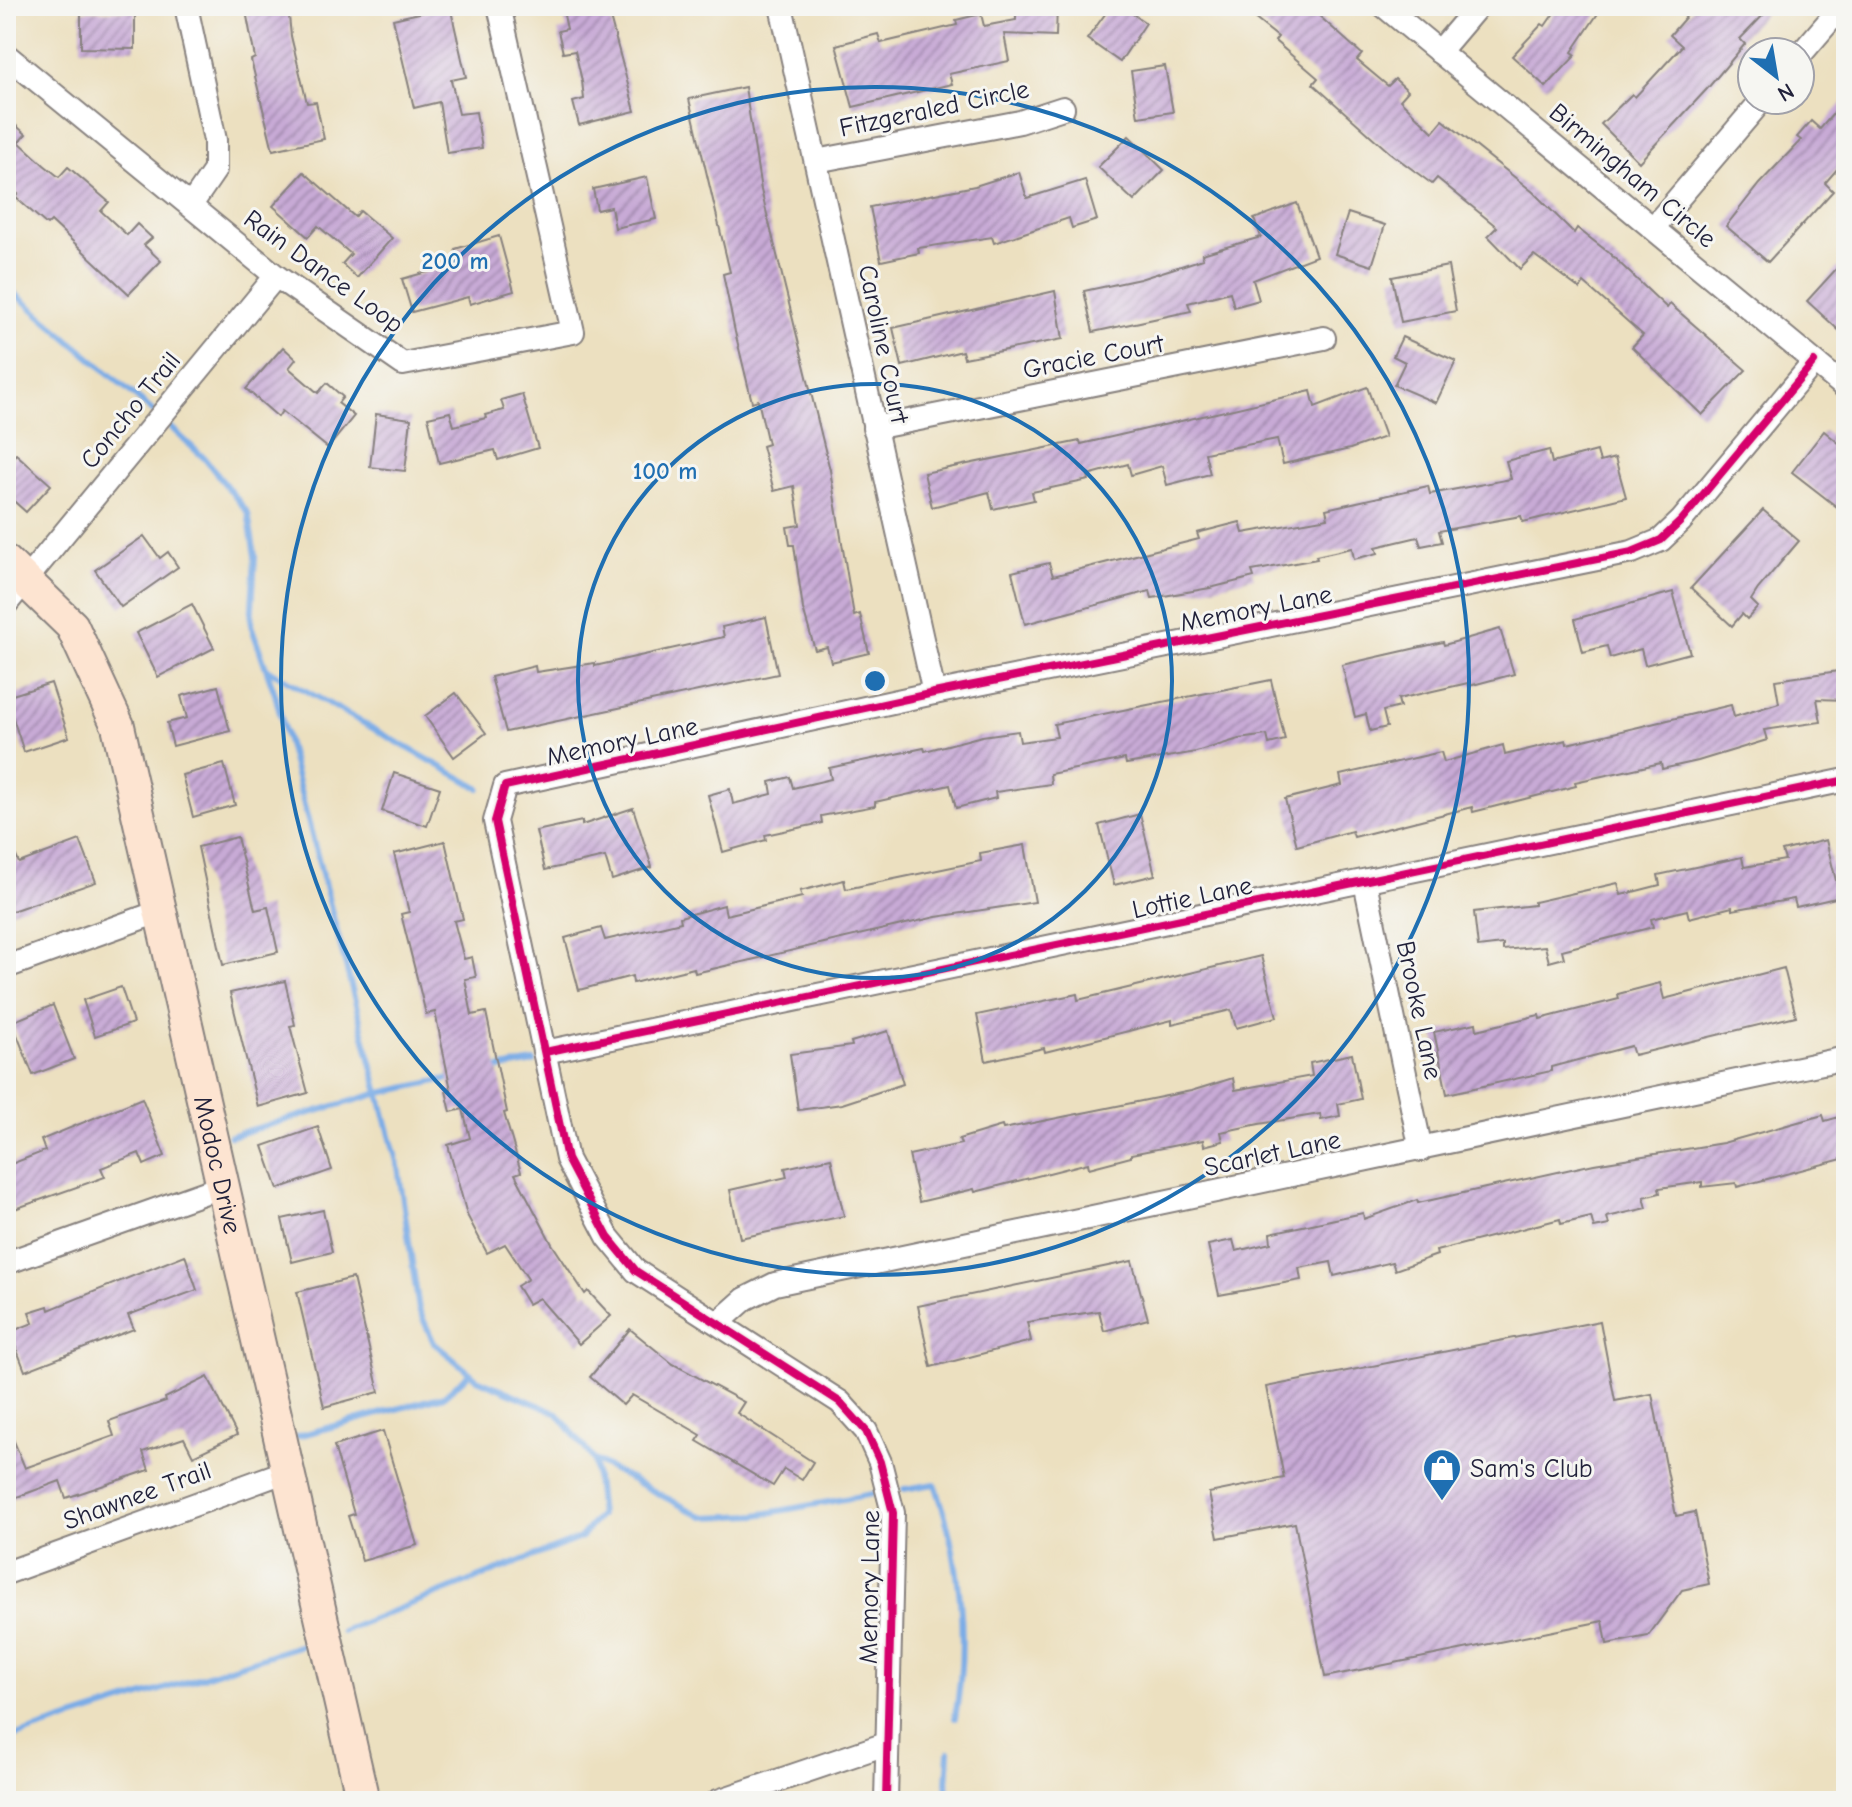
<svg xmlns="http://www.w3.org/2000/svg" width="1852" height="1807" font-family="'Comic Neue',sans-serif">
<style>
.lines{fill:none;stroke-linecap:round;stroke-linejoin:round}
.stream{stroke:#7aace6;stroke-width:6}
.building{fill:url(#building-hatch)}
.street-casing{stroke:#87817e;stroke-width:26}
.secondary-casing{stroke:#87817e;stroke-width:36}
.street{stroke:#fff;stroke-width:22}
.secondary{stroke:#fde4d1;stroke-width:32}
.cycleway-casing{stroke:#f6f6f2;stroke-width:13}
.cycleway{stroke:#d6006c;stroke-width:8}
.ring{fill:none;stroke:#1f6fb2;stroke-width:4}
.labels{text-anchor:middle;stroke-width:6;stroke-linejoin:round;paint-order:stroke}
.street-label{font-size:26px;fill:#22223b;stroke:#f6f6f2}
.poi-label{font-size:26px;fill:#22223b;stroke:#f6f6f2;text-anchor:start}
.centre{fill:#1f6fb2;stroke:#f6f6f2;stroke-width:4}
.ring-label{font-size:24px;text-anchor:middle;font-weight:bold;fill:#1f6fb2;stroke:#f6f6f2;stroke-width:6;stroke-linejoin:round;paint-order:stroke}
</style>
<defs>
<pattern id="building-hatch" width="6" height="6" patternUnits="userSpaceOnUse" patternTransform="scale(2)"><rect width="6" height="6" fill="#c8aad6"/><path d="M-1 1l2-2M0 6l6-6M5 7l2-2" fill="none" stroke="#a28aaf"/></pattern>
</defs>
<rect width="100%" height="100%" fill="#f6f6f2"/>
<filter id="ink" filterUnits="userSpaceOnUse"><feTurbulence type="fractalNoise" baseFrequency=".0125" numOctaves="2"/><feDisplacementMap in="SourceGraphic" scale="16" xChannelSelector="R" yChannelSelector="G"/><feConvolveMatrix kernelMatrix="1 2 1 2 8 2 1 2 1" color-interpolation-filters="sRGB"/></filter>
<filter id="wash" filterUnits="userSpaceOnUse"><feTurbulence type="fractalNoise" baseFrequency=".006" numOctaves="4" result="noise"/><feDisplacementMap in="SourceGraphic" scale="32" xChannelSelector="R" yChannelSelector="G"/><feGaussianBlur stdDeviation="1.8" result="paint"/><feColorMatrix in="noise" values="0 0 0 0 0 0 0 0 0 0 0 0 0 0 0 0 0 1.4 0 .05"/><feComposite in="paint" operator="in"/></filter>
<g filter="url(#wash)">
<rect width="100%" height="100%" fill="#ece0c0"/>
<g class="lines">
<g class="stream">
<path d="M6,286L155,413"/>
<path d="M164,421L204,458L248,513L255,556L251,625L275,694L398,1166L419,1310L434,1343L477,1379L557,1413L594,1460L703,1517L757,1515L872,1494"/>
<path d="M267,669L479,788"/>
<path d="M491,1070L534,1062"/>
<path d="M230,1136L380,1093L456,1077"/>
<path d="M298,1436L444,1396L470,1373"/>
<path d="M904,1489L935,1484C961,1558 969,1640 955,1718"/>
<path d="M342,1631L580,1538L600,1515L594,1460"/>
<path d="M6,1739L308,1643"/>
<path d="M946,1801L949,1752"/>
</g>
</g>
<g id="blocks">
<g class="building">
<path d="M245,6H288L291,36L307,103L316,102L324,139L273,150L251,60L255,58Z"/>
<path d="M450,6L466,77L451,80L459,114L476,112L482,148L447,153L439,102L414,108L393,19Z"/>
<path d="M562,6H607L635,111L579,125L573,102L584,99L582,81L575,51L563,53L558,31L567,29Z"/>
<path d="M1016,6H1057L1056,36L1004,34L1009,61L949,74L952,84L853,107L836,45L878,34L881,43L957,25L956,20L981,14L984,26L1016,20Z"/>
<path d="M1111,6H1121L1146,23L1120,62L1087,39Z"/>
<path d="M1239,6H1308L1362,54L1357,60L1388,86L1395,79L1408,91L1400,100L1433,132L1443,120L1533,192L1574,233L1577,228L1608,252L1667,308L1670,304L1746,370L1702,415L1632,347L1643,335L1584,283L1580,289L1534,255L1520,269L1488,236L1497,227L1437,178L1432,184L1389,152L1313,84L1318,78L1275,41L1278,37Z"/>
<path d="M1559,6H1603L1572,52L1576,55L1546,87L1512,56L1542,24L1545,26Z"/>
<path d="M1695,6H1772L1740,39L1745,44L1707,89L1639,162L1601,124L1632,94L1635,97L1682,46L1670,35Z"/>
<path d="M81,11H135V49L81,48Z"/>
<path d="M1165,66L1173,112L1138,117L1131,71Z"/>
<path d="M745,87L761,190L830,470L854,616L860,614L869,653L831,662L827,647L815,650L803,609L794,545H790L787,527L800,525L794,486L774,491L762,446L768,444L758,400L752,402L735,332L723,274L730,272L689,99Z"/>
<path d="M1846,99V159L1825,183L1833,191L1768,262L1726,226L1759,184L1801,140L1797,137L1811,121L1820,129Z"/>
<path d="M6,117L26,134L19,142L44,165L59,177L68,167L109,202L101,211L127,235L137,224L152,238L144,245L161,261L129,294L51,221L47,225L15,197L18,194L6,184Z"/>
<path d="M1129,136L1164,170L1134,201L1098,167Z"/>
<path d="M304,172L355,217L360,211L392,238L357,278L342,264L351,254L318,226L308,237L273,206Z"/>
<path d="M1019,172L1027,198L1085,180L1097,220L1072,228L1069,218L994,243L992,237L918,248L919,253L881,261L870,207L975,186Z"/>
<path d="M647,177L656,219L615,228L611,207L597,210L593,189Z"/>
<path d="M1297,203L1316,256L1253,280L1259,300L1234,307L1230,292L1188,303L1191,311L1093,332L1084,291L1140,279L1203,259L1202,254L1261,237L1254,219Z"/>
<path d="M1348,213L1385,225L1372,266L1335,254Z"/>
<path d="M499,236L514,291L470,304L468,297L412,312L402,279L459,263L455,249Z"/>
<path d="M1448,266L1456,311L1401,322L1392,277Z"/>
<path d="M1838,267L1846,274V337L1807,301Z"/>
<path d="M1055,291L1063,339L964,358L962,351L902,366L893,328Z"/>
<path d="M1402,337L1456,361L1436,403L1394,385L1405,362L1393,356Z"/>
<path d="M283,347L296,359L289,368L318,393L327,383L343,397L338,403L354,416L328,448L282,411L278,417L246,389Z"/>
<path d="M1367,387L1385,437L1350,449L1283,464L1277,439L1205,453L1210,474L1167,485L1162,466L1131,475L1128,464L1088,475L1089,480L1032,492L1034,500L993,509L989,492L932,507L924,473L1080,441L1081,444L1311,391L1315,407Z"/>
<path d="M522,394L538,448L498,460L495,450L439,463L428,417L450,412L454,426L486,418L485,415L504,410L501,400Z"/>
<path d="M376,414L411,419L405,471L370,467Z"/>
<path d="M1824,431L1846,449V514L1792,472Z"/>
<path d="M1549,450L1552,463L1597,451L1600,462L1615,458L1626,497L1523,522L1521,516L1439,531L1442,542L1421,546L1418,537L1376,547L1378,553L1354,559L1352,548L1316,556L1317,559L1252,571L1254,577L1210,588L1152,598L1150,591L1025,624L1012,572L1049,563L1053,576L1199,539L1197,533L1240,522L1243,533L1328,518L1326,509L1428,486L1430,494L1511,479L1506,461Z"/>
<path d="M16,454L51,485L26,512L6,494V465Z"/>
<path d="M1763,510L1799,541L1758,589L1751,600L1758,607L1747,619L1742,614L1732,626L1691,588Z"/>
<path d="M144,536L160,558L168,552L178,567L121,607L95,570Z"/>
<path d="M1673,592L1690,653L1645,665L1641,649L1610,658L1607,646L1583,652L1575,619Z"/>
<path d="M192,604L214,648L158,677L136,633Z"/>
<path d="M766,617L778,674L506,732L491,677L535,666L536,672L595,663V666L724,637L722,627Z"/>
<path d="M1500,629L1514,674L1469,686L1468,683L1398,699L1400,707L1383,711L1387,727L1370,731L1366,714L1355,717L1342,665L1443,642L1444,645Z"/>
<path d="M1846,670V700L1817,699L1821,722L1764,730L1767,740L1698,761L1662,769L1661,763L1575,782L1576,786L1473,812L1472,807L1354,837L1352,831L1297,846L1285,799L1342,785L1340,775L1441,752L1444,762L1503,745L1505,755L1566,740L1567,744L1731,705L1734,717L1779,703L1775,680Z"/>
<path d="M1271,680L1285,740L1269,744L1267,735L1239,739L1196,752L1126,764L1125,759L1050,774L1051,784L995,792L996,798L956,808L950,785L875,802V806L821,816L822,823L765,835L766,840L723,852L708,795L730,789L733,804L772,794L770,782L790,777L793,788L831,779L829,768L924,748L925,751L982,736L1018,731L1020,742L1057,737L1054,724Z"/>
<path d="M51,683L69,737L24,752L6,697Z"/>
<path d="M218,686L230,731L173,746L167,723L187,718L181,696Z"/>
<path d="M456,693L486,733L454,757L425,716Z"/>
<path d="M224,764L235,805L193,817L182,775Z"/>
<path d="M394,773L440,788L427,826L382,811Z"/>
<path d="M633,808L652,867L612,880L605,857L545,870L536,831L582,821V825Z"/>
<path d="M1140,814L1155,875L1114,885L1099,825Z"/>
<path d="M6,834L19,863L80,840L96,882L6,913Z"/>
<path d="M237,837L255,910L268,907L278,952L223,965L198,847Z"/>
<path d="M1826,840L1840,897L1796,907L1794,899L1732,910V907L1689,918L1687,910L1651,919L1653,927L1562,950L1564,958L1549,962L1545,946L1503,950V944L1478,947L1474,912L1534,905V902L1618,883L1621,895L1660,885L1658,875L1742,857L1744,867L1785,860L1782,851Z"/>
<path d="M445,841L463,919L454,921L464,959L472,957L476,977L465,979L472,1015L486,1012L507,1112L504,1113L521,1172L515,1174L552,1244L585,1294L588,1291L611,1316L579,1344L539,1298L528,1304L517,1286L528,1279L505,1244L487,1253L467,1215L448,1145L470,1138L463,1109L451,1112L446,1091L451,1090L435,1012L426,1014L401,914L409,912L394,854Z"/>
<path d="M1025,845L1035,902L936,917L695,973L694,968L633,983L632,976L579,990L565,938L601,928L605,940L681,922L680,917L724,905L726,915L802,897L800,891L844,880L846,889L981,861L980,853Z"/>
<path d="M1261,956L1277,1017L1236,1028L1231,1010L1172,1024V1020L1045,1052L1044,1048L986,1061L977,1015L1077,994L1078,1000Z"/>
<path d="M1784,968L1796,1016L1634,1055L1631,1046L1551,1067V1071L1447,1094L1434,1032L1476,1023L1477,1030L1539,1015L1540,1019L1619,999L1618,994L1660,983L1664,999Z"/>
<path d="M285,981L295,1025L290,1026L308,1093L258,1107L230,993Z"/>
<path d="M121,987L133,1023L95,1036L83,1000Z"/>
<path d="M53,1005L74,1059L33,1075L12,1022Z"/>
<path d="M888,1031L903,1084L842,1104L798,1110L790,1054L852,1046L851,1042Z"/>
<path d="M1352,1054L1361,1099L1338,1104L1340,1116L1321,1120L1320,1114L1259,1124L1221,1132L1223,1141L1204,1146L1203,1140L1131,1154V1157L1089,1168L1088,1163L975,1192L974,1189L919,1202L909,1155L961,1144L959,1139L1002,1126L1003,1129L1191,1091L1233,1078L1235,1090L1312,1076L1310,1063Z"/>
<path d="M142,1098L165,1156L144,1165L139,1153L101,1168L105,1177L6,1212V1166L45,1151L41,1140Z"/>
<path d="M1823,1115L1825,1121L1846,1115V1158L1737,1187L1736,1183L1702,1187V1182L1659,1188L1660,1193L1644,1197L1647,1208L1607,1217L1609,1225L1594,1228L1591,1217L1561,1224L1560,1219L1436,1251L1437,1255L1395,1270L1392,1262L1334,1276L1331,1262L1299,1268L1301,1280L1219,1295L1208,1245L1233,1240L1236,1251L1271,1243L1270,1233L1363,1213L1364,1219L1417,1200L1418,1203L1594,1164L1723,1143Z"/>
<path d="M318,1127L332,1170L278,1189L263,1146Z"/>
<path d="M831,1158L844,1216L740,1238L730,1190L787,1177L785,1168Z"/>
<path d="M323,1210L332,1252L292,1262L282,1219Z"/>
<path d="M185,1255L197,1290L128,1315L134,1329L25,1371L10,1332L33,1323L29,1312L48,1306L49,1310Z"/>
<path d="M1132,1261L1148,1319L1104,1331L1099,1311L1027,1322L1031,1341L931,1367L918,1306Z"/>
<path d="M353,1278L379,1392L324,1407L297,1292Z"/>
<path d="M1600,1321L1615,1401L1652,1394L1676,1516L1695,1512L1709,1584L1682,1590L1648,1636L1607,1644L1603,1621L1325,1677L1295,1523L1218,1538L1209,1493L1284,1478L1266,1387Z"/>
<path d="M630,1329L673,1364L744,1402L737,1413L813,1462L802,1480L784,1469L773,1486L697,1441L701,1435L632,1395L623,1405L590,1377Z"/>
<path d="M208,1377L237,1435L193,1456L184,1438L143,1452L149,1470L66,1498L60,1481L6,1501V1422L25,1468L114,1436L109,1421L166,1401L165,1398Z"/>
<path d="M383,1431L417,1545L362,1561L348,1516L354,1514L334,1446Z"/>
</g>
</g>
</g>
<g filter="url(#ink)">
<use href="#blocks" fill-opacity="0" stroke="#87817e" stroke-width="2"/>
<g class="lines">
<g class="street-casing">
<g id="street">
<path d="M186,6L215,140V170L191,205"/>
<path d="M781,6L934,693"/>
<path d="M1384,6L1846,388"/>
<path d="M1439,52L1478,6"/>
<path d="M6,55L276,276L403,364L573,332L499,6"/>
<path d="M1800,55L1842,6"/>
<path d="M816,161L1020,122L1063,108"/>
<path d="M1653,228L1762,100"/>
<path d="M874,428L1324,338"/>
<path d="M6,604L276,276"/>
<path d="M1365,882L1421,1150"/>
<path d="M6,967L161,911"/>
<path d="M545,1052L1846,780"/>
<path d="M6,1263L220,1187"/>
<path d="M718,1323L745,1299L775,1284L1846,1058"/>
<path d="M6,1573L287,1471"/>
<path d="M718,1801L886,1744"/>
<path d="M886,1801L893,1513L880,1462L866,1431L840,1402L636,1271L608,1237L567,1159L495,821L505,786L934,693L1632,552L1661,540L1681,521L1814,362"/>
</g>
</g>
<g class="secondary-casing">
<g id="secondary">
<path id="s1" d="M6,562L72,626L118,726L363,1801"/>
</g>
</g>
<use href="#street" class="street"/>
<use href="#secondary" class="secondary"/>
<g class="cycleway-casing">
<g id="cycleway">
<path d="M545,1052L1846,780"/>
<path d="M886,1801L893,1513L880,1462L866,1431L840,1402L636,1271L608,1237L567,1159L495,821L505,786L934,693L1632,552L1661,540L1681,521L1814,362"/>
</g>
</g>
<use href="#cycleway" class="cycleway"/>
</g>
</g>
<g class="ring">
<circle cx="875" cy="681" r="297"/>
<circle cx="875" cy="681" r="594"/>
</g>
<defs>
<g id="shop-pin" transform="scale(2)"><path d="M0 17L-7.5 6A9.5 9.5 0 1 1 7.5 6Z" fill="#1f6fb2" stroke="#f6f6f2"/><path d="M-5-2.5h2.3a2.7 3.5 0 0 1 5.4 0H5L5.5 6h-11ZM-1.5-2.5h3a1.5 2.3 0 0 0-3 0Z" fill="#fff"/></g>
</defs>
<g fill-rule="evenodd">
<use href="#shop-pin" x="1442" y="1468"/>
</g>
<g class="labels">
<g class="street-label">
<text transform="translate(934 108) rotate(-12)" y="9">Fitzgeraled Circle</text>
<text transform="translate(1633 175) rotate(40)" y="9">Birmingham Circle</text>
<text transform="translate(324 271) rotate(36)" y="9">Rain Dance Loop</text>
<text transform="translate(884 344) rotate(78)" y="9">Caroline Court</text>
<text transform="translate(1093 356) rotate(-11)" y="9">Gracie Court</text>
<text transform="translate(130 410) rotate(-51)" y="9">Concho Trail</text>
<text transform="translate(1256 608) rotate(-11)" y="9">Memory Lane</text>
<text transform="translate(622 741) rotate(-12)" y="9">Memory Lane</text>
<text transform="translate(1192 897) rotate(-12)" y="9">Lottie Lane</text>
<text transform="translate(1420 1010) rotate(78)" y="9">Brooke Lane</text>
<text transform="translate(1272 1153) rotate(-12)" y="9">Scarlet Lane</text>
<text dy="9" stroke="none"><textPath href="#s1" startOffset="652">Modoc Drive</textPath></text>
<text transform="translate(137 1495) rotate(-20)" y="9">Shawnee Trail</text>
<text transform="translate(869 1587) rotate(-89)" y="9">Memory Lane</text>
</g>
<g class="poi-label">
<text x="1470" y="1477">Sam's Club</text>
</g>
</g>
<circle cx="875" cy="681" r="12" class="centre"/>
<g class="ring-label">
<text x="455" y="269">200 m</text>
<text x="665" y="479">100 m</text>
</g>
<rect width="1852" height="1807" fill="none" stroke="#f6f6f2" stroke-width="32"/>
<g transform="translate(1776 76) rotate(149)"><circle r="38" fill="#f6f6f2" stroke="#a1a1a9" stroke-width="2"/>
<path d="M0-6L14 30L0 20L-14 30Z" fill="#1f6fb2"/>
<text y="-12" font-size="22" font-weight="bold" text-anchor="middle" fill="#22223b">N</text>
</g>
</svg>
